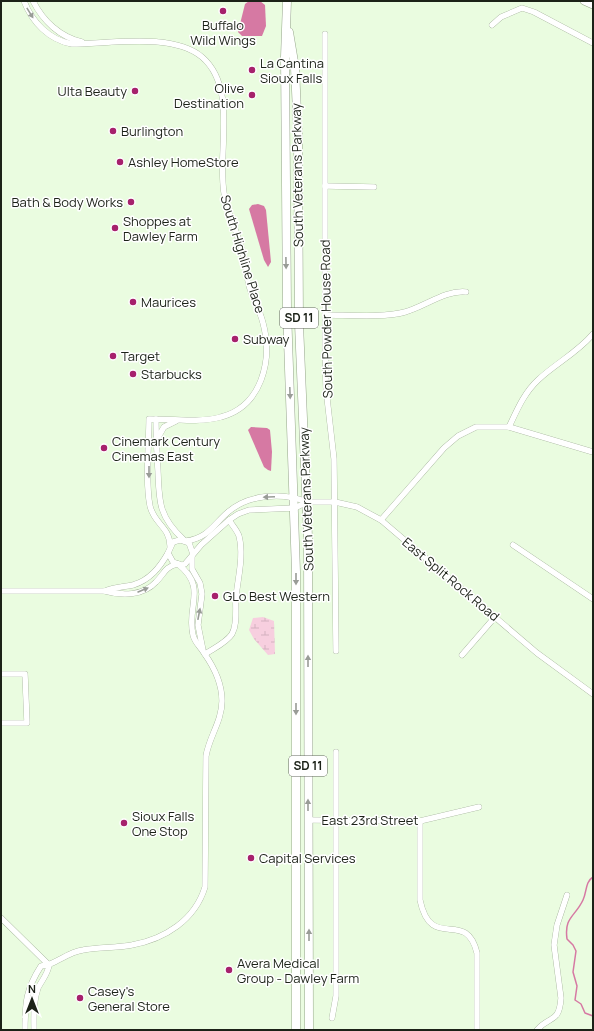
<svg xmlns="http://www.w3.org/2000/svg" width="594" height="1031" font-family="Manrope,sans-serif">
<style>
.wetland{fill:url(#wetland-marsh)}
.water{fill:#d679a3}
.lines{fill:none;stroke-linecap:round;stroke-linejoin:round}
.stream{stroke:#d679a3;stroke-width:1.5}
.minor-casing{stroke:#95a58a;stroke-width:6}
.major-casing{stroke:#95a58a;stroke-width:8}
.highway-casing{stroke:#95a58a;stroke-width:9}
.minor{stroke:#fff;stroke-width:5.5}
.major{stroke:#fff;stroke-width:7}
.highway{stroke:#fff;stroke-width:8}
.oneway{fill:#999c97}
.poi-dot{fill:#a6216c;stroke:#fff;stroke-width:1.5}
.labels{text-anchor:middle;stroke-width:3;stroke-linejoin:round;paint-order:stroke}
.shield{fill:#fff;stroke:#60645d;stroke-width:1}
.shield-label{font-size:12px;font-weight:bold;fill:#1c2218}
.poi-label{font-size:13px;fill:#1c2218;stroke:#fff;text-anchor:start}
.street-label{font-size:13px;fill:#1c2218;stroke:#fff}
</style>
<defs>
<pattern id="wetland-marsh" width="20" height="14" patternUnits="userSpaceOnUse"><rect width="20" height="14" fill="#f7cfdf"/><path d="M1 5h8M5 5V1M11 12h8M15 12V8" fill="none" stroke="#d3b1bf"/></pattern>
</defs>
<rect width="100%" height="100%" fill="#eafce0"/>
<path class="wetland" d="M263,617L274,621L275,654L268,655L254,639L249,630L253,618Z"/>
<g class="water">
<path d="M249,1H260L265,5L266,26L262,36H242L238,32L245,4Z"/>
<path d="M258,204L264,206L266,210L271,262L268,267L264,260L249,209L252,205Z"/>
<path d="M251,427L267,428L270,430L272,452L271,471L268,470L264,467L248,430Z"/>
</g>
<g class="lines">
<path class="stream" d="M593,877C585,882 587,892 583,900C575,917 564,917 567,939L573,945L576,951L573,972L577,986L575,1000L581,1004L585,1013L593,1016"/>
<g class="minor-casing">
<g id="minor">
<path d="M24,1C32,22 49,40 72,44C109,44 172,32 202,57C238,88 217,151 224,193C227,212 237,231 242,250C246,263 246,276 250,289C254,300 260,311 263,323C273,360 262,406 221,417C201,423 170,419 149,419C149,445 145,481 150,506C154,524 170,527 170,546"/>
<path d="M33,1C43,21 60,37 82,42"/>
<path d="M492,25L501,17L522,8L534,12L593,43"/>
<path d="M325,34V348L326,389L334,459L336,651"/>
<path d="M325,186L374,187"/>
<path d="M325,315C348,315 384,318 405,312C426,306 445,290 466,292"/>
<path d="M156,419C156,437 157,454 158,471C159,502 159,517 184,540"/>
<path d="M509,427C517,410 524,393 538,380C556,363 577,353 593,334"/>
<path d="M157,439L164,427L176,421"/>
<path d="M381,520L444,448L458,436L476,427H509L593,452"/>
<path d="M186,541C208,538 213,525 228,512C249,494 283,492 307,502"/>
<path d="M513,545L593,599"/>
<path d="M193,554L189,543L180,540L173,542L168,553L173,562L182,565L185,564L201,545L229,520L238,514L249,510L295,508L307,502H335L357,507L381,520L537,653L593,694"/>
<path d="M192,557V569L200,583L202,594L198,625L203,650"/>
<path d="M1,591H105C122,596 143,596 156,582C164,574 165,567 177,564"/>
<path d="M105,591C115,587 124,587 133,585C150,580 160,567 168,553"/>
<path d="M205,654C214,648 226,643 232,634C238,623 235,609 236,597C238,577 244,556 239,536C237,530 232,525 229,520"/>
<path d="M462,655L495,617"/>
<path d="M1,674H25L27,723H1"/>
<path d="M308,820L420,821L479,807"/>
<path d="M420,821V900C431,953 466,907 477,953V1030"/>
<path d="M1,918L49,965"/>
<path d="M332,1018L336,996V752"/>
<path d="M25,1030C25,1003 26,989 41,966C44,965 47,966 50,964C62,959 70,952 83,950C99,947 116,948 132,945C165,939 195,920 205,887L206,756C209,737 222,721 222,701C222,684 214,667 204,653C200,646 195,643 193,635C186,606 208,588 178,564"/>
<path d="M34,1030C34,1016 33,1002 38,988C42,980 48,974 49,965"/>
<path d="M537,1030C550,1015 559,1024 561,998L554,945L557,925L567,895"/>
</g>
</g>
<g class="major-casing">
<path id="major" d="M584,1L593,5"/>
</g>
<g class="highway-casing">
<g id="highway">
<path d="M287,1L285,57L287,310L296,572V1030"/>
<path d="M289,32L295,68L298,135L299,324L308,537L309,1030"/>
</g>
</g>
<use href="#minor" class="minor"/>
<use href="#major" class="major"/>
<use href="#highway" class="highway"/>
</g>
<defs><path id="oneway-solid" d="M-6-.8H1V-3.2L6.5 0L1 3.2V.8H-6Z"/></defs>
<g class="oneway">
<use href="#oneway-solid" transform="translate(30 13) rotate(58)"/>
<use href="#oneway-solid" transform="translate(286 263) rotate(89)"/>
<use href="#oneway-solid" transform="translate(290 393) rotate(88)"/>
<use href="#oneway-solid" transform="translate(149 472) rotate(90)"/>
<use href="#oneway-solid" transform="translate(269 497) rotate(178)"/>
<use href="#oneway-solid" transform="translate(296 579) rotate(90)"/>
<use href="#oneway-solid" transform="translate(143 590) rotate(-23)"/>
<use href="#oneway-solid" transform="translate(199 614) rotate(-79)"/>
<use href="#oneway-solid" transform="translate(308 661) rotate(-90)"/>
<use href="#oneway-solid" transform="translate(296 709) rotate(90)"/>
<use href="#oneway-solid" transform="translate(308 805) rotate(-90)"/>
<use href="#oneway-solid" transform="translate(309 935) rotate(-90)"/>
</g>
<g class="poi-dot">
<circle cx="223" cy="11" r="4"/>
<circle cx="252" cy="70" r="4"/>
<circle cx="135" cy="91" r="4"/>
<circle cx="252" cy="95" r="4"/>
<circle cx="113" cy="131" r="4"/>
<circle cx="120" cy="162" r="4"/>
<circle cx="131" cy="202" r="4"/>
<circle cx="115" cy="228" r="4"/>
<circle cx="133" cy="302" r="4"/>
<circle cx="235" cy="339" r="4"/>
<circle cx="113" cy="356" r="4"/>
<circle cx="133" cy="374" r="4"/>
<circle cx="104" cy="448" r="4"/>
<circle cx="215" cy="596" r="4"/>
<circle cx="124" cy="823" r="4"/>
<circle cx="251" cy="858" r="4"/>
<circle cx="229" cy="970" r="4"/>
<circle cx="80" cy="998" r="4"/>
</g>
<g class="labels">
<g class="shield">
<rect x="280" y="308" width="38" height="20" rx="3"/>
<rect x="289" y="756" width="38" height="20" rx="3"/>
</g>
<g class="shield-label">
<text x="299" y="322">SD 11</text>
<text x="308" y="770">SD 11</text>
</g>
<g class="poi-label">
<text x="223" y="30" text-anchor="middle">Buffalo<tspan x="223" dy="15">Wild Wings</tspan></text>
<text x="260" y="68">La Cantina<tspan x="260" dy="15">Sioux Falls</tspan></text>
<text x="244" y="93" text-anchor="end">Olive<tspan x="244" dy="15">Destination</tspan></text>
<text x="127" y="96" text-anchor="end">Ulta Beauty</text>
<text x="121" y="136">Burlington</text>
<text x="128" y="167">Ashley HomeStore</text>
<text x="123" y="207" text-anchor="end">Bath &amp; Body Works</text>
<text x="123" y="226">Shoppes at<tspan x="123" dy="15">Dawley Farm</tspan></text>
<text x="141" y="307">Maurices</text>
<text x="243" y="344">Subway</text>
<text x="121" y="361">Target</text>
<text x="141" y="379">Starbucks</text>
<text x="112" y="446">Cinemark Century<tspan x="112" dy="15">Cinemas East</tspan></text>
<text x="223" y="601">GLo Best Western</text>
<text x="132" y="821">Sioux Falls<tspan x="132" dy="15">One Stop</tspan></text>
<text x="259" y="863">Capital Services</text>
<text x="237" y="968">Avera Medical<tspan x="237" dy="15">Group - Dawley Farm</tspan></text>
<text x="88" y="996">Casey's<tspan x="88" dy="15">General Store</tspan></text>
</g>
<g class="street-label">
<text transform="translate(297 175) rotate(-91)" y="5">South Veterans Parkway</text>
<text transform="translate(243 254) rotate(73)" y="5">South Highline Place</text>
<text transform="translate(326 319) rotate(-91)" y="5">South Powder House Road</text>
<text transform="translate(306 499) rotate(-92)" y="5">South Veterans Parkway</text>
<text transform="translate(451 579) rotate(40)" y="5">East Split Rock Road</text>
<text x="370" y="825">East 23rd Street</text>
</g>
</g>
<rect width="594" height="1031" fill="none" stroke="#1c2218" stroke-width="4"/>
<g transform="translate(32 999)" stroke="#ffffff" stroke-width="3" paint-order="stroke">
<path d="M0-3L7 15L0 10L-7 15Z" fill="#1c2218"/>
<text y="-6" font-size="11" font-weight="bold" text-anchor="middle" fill="#1c2218">N</text>
</g>
</svg>
